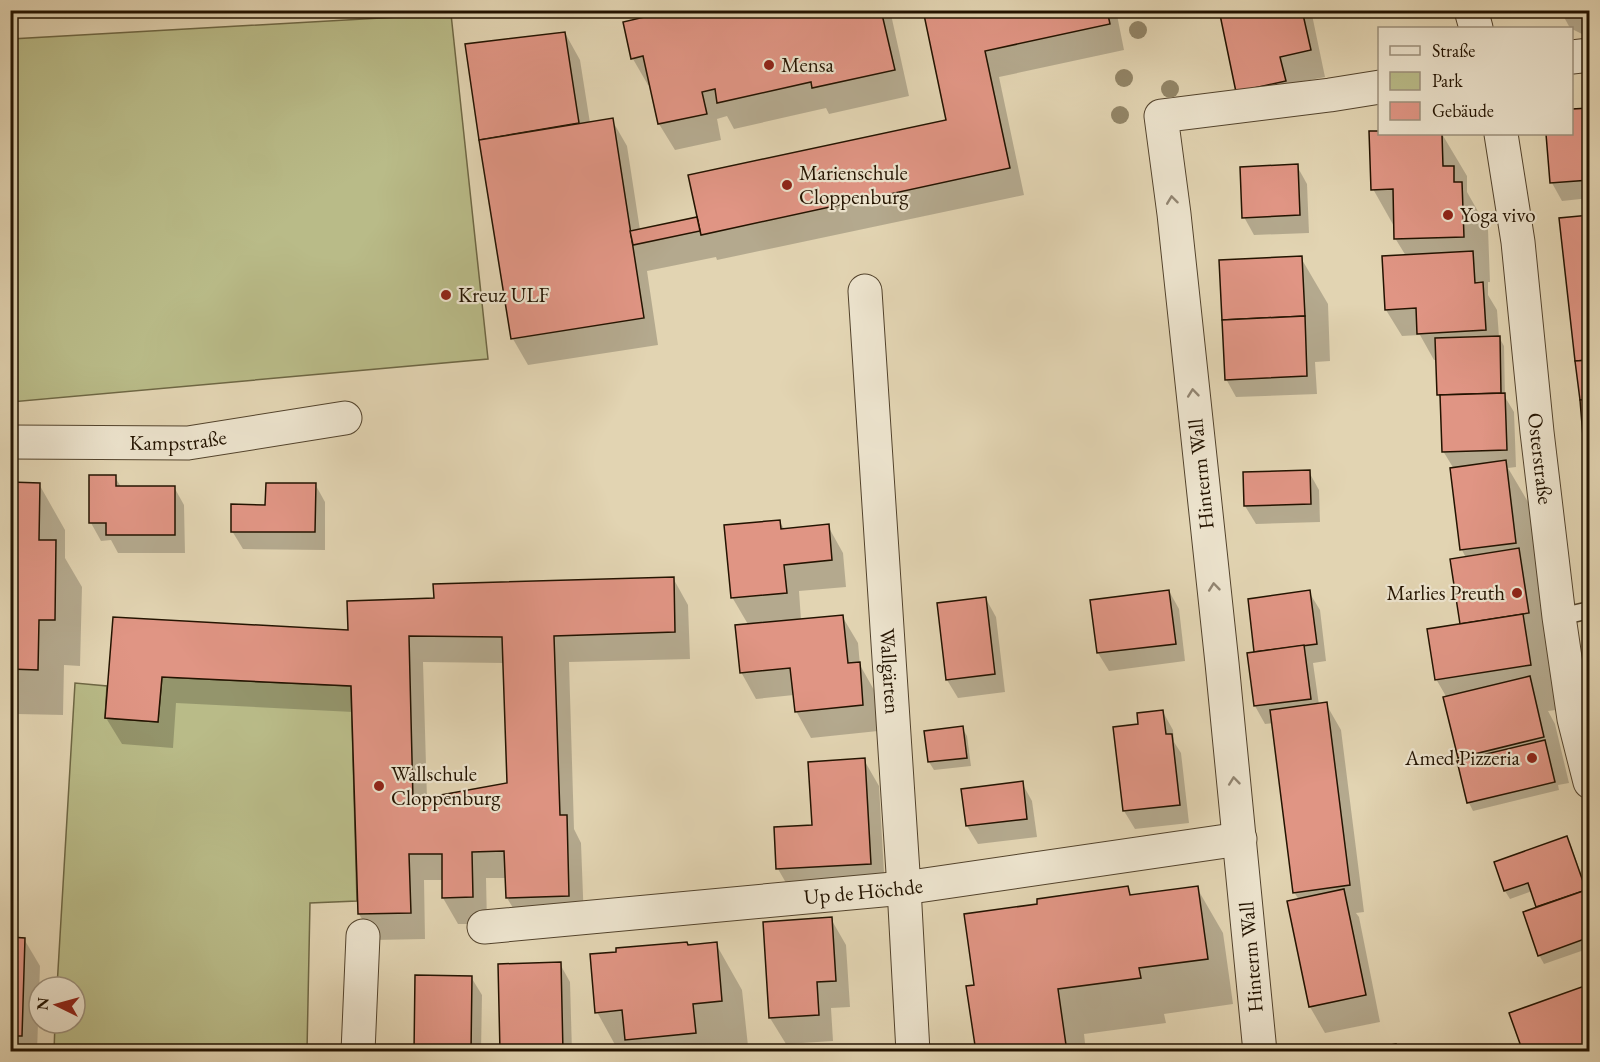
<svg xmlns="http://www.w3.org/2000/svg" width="1600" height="1062" font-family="'EB Garamond',serif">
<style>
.green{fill:#b9bb88;stroke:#6e6744;stroke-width:1.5}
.shadow{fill:#0003;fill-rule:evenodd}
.building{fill:#e09584;stroke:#231300;stroke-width:1.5;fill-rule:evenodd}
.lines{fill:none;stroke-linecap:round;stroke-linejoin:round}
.service-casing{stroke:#53432c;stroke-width:19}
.minor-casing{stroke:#53432c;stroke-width:35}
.tertiary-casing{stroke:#53432c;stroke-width:35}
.service{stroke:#ece3cd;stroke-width:16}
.minor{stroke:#ece3cd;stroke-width:33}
.tertiary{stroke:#ece3cd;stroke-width:33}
.tree{fill:#928567}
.oneway{stroke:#928571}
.poi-dot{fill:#8f2418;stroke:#ece3cd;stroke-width:2}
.labels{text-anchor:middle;stroke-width:4.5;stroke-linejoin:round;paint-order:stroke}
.poi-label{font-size:21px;fill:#231300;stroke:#ece3cd;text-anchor:start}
.street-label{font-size:21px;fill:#231300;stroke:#ece3cd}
</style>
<rect width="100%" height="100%" fill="#e2d4b2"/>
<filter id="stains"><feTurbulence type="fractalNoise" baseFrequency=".00333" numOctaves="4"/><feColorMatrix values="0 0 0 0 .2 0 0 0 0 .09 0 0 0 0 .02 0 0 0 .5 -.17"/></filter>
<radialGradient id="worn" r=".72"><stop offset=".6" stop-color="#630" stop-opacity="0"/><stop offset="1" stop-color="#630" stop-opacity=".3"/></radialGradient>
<g class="green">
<path d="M451,14L488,359L11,402V39Z"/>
<path d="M162,677L351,686L357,901L310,903L307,1051L54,1052L55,1023H75V987H57L75,683L107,686L105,718L158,722Z"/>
</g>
<g class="shadow">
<rect x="10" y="10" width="3" height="13"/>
<path d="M663,10H890L909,96L829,114L826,108L734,129L727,116L717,119L721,140L675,150L659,124L651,85H648L633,59L625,23L664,15Z"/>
<path d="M924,10H1116L1124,50L999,77L1024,195L717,260L716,257L647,271L658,345L528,365L513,339L467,45L565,33L580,60L590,123L612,120L627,146L640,230L698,218L948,121Z"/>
<path d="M1220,10H1311L1325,77L1295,83L1252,118Z"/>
<path d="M1560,10H1590V35L1582,34L1570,28Z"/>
<path d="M1590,109V198L1562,201L1552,183L1547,134H1572V111Z"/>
<path d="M1380,134H1442L1467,176V192L1488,229L1490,282H1488V295L1497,310L1499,337L1504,346L1505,397L1514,412L1516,467L1508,468L1531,507L1554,658L1548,659L1556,710L1548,711L1555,724L1569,783L1558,785L1559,790L1473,811L1469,803L1459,762H1462L1459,757L1447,698L1436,679L1461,625L1466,558L1462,550L1451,469H1454L1443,451L1442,401L1438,395L1437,360H1434L1420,335L1402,336L1386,310L1406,256L1395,238V228L1373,189Z"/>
<path d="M1297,166L1307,184L1309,233L1254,235L1244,217Z"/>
<path d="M1301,258L1328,304L1330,361L1315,362L1317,394L1236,397L1226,379Z"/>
<path d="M1309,472L1319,490L1320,522L1256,524L1245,506Z"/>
<path d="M115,477L121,487H174L184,505L185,553H118L111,540L101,541L91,523Z"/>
<path d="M10,484H39L65,530V558L82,587L80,666L64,665L63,715L17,714L10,703Z"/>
<path d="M315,484L325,502V550L243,549L232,531L267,506Z"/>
<path d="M779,521L785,530L828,526L843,553L846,587L799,591L801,620L842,616L858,643L860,665L874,690L878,731L811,738L796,711L794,695L756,699L741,672L749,626L732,597Z"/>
<path d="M673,578L688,605L690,659L569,662L574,829L581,843L584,922L523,924L507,898V878H486L487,924H458L443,898V880H424L425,939L374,940L359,914L353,712L176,703L173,748L122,744L106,718L114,618L350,631L435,600ZM423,662L504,663L509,784L427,799Z"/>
<path d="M1169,591L1179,609L1185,661L1109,671L1098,653Z"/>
<path d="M1309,592L1320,610L1326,661L1313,663L1319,705L1326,704L1341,730L1364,912L1356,913L1359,917L1380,1022L1325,1033L1310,1007L1299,900L1294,892L1273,723L1265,724L1255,706L1256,653Z"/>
<path d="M986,599L996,617L1005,692L958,698L947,680Z"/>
<path d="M1163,712L1173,730L1174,742L1181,753L1189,823L1135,829L1124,811L1115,728L1140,725Z"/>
<path d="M962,728L967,736L971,766L934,770L929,762Z"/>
<path d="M864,760L879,786L885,890L793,895L778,869L813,826Z"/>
<path d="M1022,783L1032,801L1037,837L978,844L967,826L963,790Z"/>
<path d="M1566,838L1571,846L1590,898V948L1544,964L1539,955L1538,908L1532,891L1510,899L1505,891L1496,863Z"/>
<path d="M1127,888L1132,897L1197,888L1223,933L1233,1004L1164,1014L1166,1023L1084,1034L1086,1052H977L976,986L1039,906Z"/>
<path d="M831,919L846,945L850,1007L831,1008L833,1041L786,1044L770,1018Z"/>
<path d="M10,939H24L40,966L37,1052H10Z"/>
<path d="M716,944L742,990L748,1046L719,1049V1052H619L597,1012L688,946Z"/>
<path d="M560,964L570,982L572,1052H502Z"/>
<path d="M471,977L482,995L481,1052H416Z"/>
</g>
<g class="building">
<path d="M662,10H881L895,70L812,88L811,82L717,103L715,89L702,92L707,114L658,124L643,56L631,59L623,22L662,13Z"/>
<path d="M923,10H1107L1110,24L985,51L1010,168L701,235L688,175L946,120Z"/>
<path d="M1219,10H1302L1311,50L1280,57L1286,81L1236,92Z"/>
<path d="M565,32L579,123L479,140L465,44Z"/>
<path d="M1590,108V180L1550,183L1546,134H1572V109Z"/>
<path d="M613,118L644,318L511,339L479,140Z"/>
<path d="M1369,131H1380V134H1442L1443,166H1454V182H1462L1464,237L1394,239L1393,189L1371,190Z"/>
<path d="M1298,164L1300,215L1242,218L1240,167Z"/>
<path d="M1590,215V360L1575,361L1559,218Z"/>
<path d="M697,217L700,231L633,245L630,231Z"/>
<path d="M1473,251L1475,283L1483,282L1486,330L1417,334L1416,308L1385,310L1382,256Z"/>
<path d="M1302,256L1305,316L1222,320L1219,260Z"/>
<path d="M1305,316L1307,376L1225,380L1222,320Z"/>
<path d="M1500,336L1501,393L1437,395L1435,338Z"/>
<path d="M1590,360V399L1580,400L1575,361Z"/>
<path d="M1505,393L1507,450L1442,452L1440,395Z"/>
<path d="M1590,399V436L1583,437L1580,400Z"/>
<path d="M1590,436V494L1583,437Z"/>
<path d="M1506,460L1516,543L1460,550L1450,468Z"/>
<path d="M1310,470L1311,504L1244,506L1243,472Z"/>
<path d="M89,475H116V486H175V535H106V523H89Z"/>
<path d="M10,482L40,483L39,540H56L55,620H39L38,670L10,669Z"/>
<path d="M266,483H316L315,532H231V504L265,505Z"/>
<path d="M780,520L781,529L829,524L832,560L784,565L787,593L731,598L724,525Z"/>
<path d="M1519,548L1529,613L1460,624L1450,559Z"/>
<path d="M674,577L675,632L554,636L560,815H567L569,896L506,898L504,851L472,852L473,897L442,898V854H409L411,913L358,914L351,686L162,677L158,722L105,718L113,617L348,630L347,601L434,598L433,584ZM409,636L502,637L507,783L413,800Z"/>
<path d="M1169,590L1176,644L1097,653L1090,600Z"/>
<path d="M1310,590L1317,644L1254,652L1248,599Z"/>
<path d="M986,597L995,674L946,680L937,603Z"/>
<path d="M1523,614L1531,665L1435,680L1427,629Z"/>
<path d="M843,615L848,663L860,662L863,705L795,712L790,668L740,673L735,625Z"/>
<path d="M1304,645L1311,699L1254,706L1247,653Z"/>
<path d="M1530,676L1544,737L1458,758L1443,697Z"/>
<path d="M1327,702L1350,885L1293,893L1270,710Z"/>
<path d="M1163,710L1166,734H1172L1180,805L1123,811L1113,727L1138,724L1137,713Z"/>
<path d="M963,726L967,758L928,762L924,731Z"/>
<path d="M1545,740L1555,782L1467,803L1457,761Z"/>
<path d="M865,758L871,864L776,869L774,827L812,825L808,762Z"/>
<path d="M1023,781L1027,819L966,826L961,789Z"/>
<path d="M1567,836L1586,890L1536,907L1528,883L1504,891L1494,862Z"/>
<path d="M1128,886L1130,895L1198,886L1208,959L1139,968L1141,978L1058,989L1067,1052H976L966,986L974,985L964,914L1037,904V899Z"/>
<path d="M1344,889L1366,995L1309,1007L1287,901Z"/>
<path d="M1586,890L1590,900V937L1538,956L1523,912Z"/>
<path d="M832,917L836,981L817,982L819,1015L769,1018L763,922Z"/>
<path d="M10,937L25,938L22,1036H10Z"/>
<path d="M687,942L688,945L717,942L722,1001L693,1004L696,1033L625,1040L622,1010L595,1013L590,954L616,952V948Z"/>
<path d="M561,962L563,1052H500L498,964Z"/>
<path d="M415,975L472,976L471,1052H414Z"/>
<path d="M1590,984V1052H1523L1509,1013Z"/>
<path d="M1396,1044L1398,1052H1357Z"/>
<path d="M1149,1047V1052H1115Z"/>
</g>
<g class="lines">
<g class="service-casing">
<path id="service" d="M1559,617L1590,610"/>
</g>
<g class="minor-casing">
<g id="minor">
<path id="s1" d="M865,291L904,888L913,1052"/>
<path id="s2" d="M10,442L188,443L345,418"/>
<path id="s3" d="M484,927L904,888L1240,839"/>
<path d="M358,1052L363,936"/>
<path d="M1260,1052L1222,663L1174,214L1161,116L1330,95L1380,87"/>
</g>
</g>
<g class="tertiary-casing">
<g id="tertiary">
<path d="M1471,10L1476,28"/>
<path d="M1572,57L1590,55"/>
<path id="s4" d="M1501,134L1518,242L1537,432L1559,617L1574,719L1590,782"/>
</g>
</g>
<use href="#service" class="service"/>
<use href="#minor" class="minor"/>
<use href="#tertiary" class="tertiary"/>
</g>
<g class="tree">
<circle cx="1138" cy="30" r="9"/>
<circle cx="1124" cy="78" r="9"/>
<circle cx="1170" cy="89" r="9"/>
<circle cx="1120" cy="115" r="9"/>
</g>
<defs><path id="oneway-chevron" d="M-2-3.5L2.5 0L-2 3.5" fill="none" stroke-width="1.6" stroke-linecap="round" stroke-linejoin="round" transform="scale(1.5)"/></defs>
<g class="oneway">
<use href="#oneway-chevron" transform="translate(1172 200) rotate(-97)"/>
<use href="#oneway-chevron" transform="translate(1193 393) rotate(-96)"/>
<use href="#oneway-chevron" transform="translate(1214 587) rotate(-96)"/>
<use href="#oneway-chevron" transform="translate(1234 781) rotate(-96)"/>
</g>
<g class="poi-dot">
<circle cx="769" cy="65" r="6"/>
<circle cx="787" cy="185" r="6"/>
<circle cx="1448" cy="215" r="6"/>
<circle cx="446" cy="295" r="6"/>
<circle cx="1517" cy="593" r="6"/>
<circle cx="1532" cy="758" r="6"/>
<circle cx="379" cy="786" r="6"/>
</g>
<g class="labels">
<g class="poi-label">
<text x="781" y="72">Mensa</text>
<text x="799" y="180">Marienschule<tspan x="799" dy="24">Cloppenburg</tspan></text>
<text x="1460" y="222">Yoga vivo</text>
<text x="458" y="302">Kreuz ULF</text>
<text x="1505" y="600" text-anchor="end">Marlies Preuth</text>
<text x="1520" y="765" text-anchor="end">Amed Pizzeria</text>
<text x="391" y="781">Wallschule<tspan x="391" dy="24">Cloppenburg</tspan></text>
</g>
<g class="street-label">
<text dy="7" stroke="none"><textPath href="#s2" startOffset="168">Kampstraße</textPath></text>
<text dy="7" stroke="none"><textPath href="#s4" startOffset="327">Osterstraße</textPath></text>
<text transform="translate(1201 474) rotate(-96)" y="7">Hinterm Wall</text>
<text dy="7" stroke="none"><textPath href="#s1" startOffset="381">Wallgärten</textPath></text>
<text dy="7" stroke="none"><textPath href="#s3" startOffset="381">Up de Höchde</textPath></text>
<text transform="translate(1251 957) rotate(-95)" y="7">Hinterm Wall</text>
</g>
</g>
<rect width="1600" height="1062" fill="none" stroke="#e2d4b2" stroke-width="36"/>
<rect x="12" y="12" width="1576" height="1038" fill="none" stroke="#231300" stroke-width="3"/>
<rect x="18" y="18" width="1564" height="1026" fill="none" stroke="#231300" stroke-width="1.5"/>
<rect x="1378" y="27" width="195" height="108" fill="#ece3cd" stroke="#9c907b" stroke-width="1.5"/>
<rect x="1390" y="46" width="30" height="9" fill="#ece3cd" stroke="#9c907b" stroke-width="1.5"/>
<text x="1432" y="57" font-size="18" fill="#231300">Straße</text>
<rect x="1390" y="72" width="30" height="18" fill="#b9bb88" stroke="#9c907b" stroke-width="1.5"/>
<text x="1432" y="87" font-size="18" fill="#231300">Park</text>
<rect x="1390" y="102" width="30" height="18" fill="#e09584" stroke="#9c907b" stroke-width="1.5"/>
<text x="1432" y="117" font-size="18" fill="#231300">Gebäude</text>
<g transform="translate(57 1005) rotate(275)"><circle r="28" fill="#ece3cd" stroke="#9c907b" stroke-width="1.5"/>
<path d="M0-4.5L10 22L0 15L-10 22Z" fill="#8f2418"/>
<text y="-9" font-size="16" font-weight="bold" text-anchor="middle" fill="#231300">N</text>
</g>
<rect width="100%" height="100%" filter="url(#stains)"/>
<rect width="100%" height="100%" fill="url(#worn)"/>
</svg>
